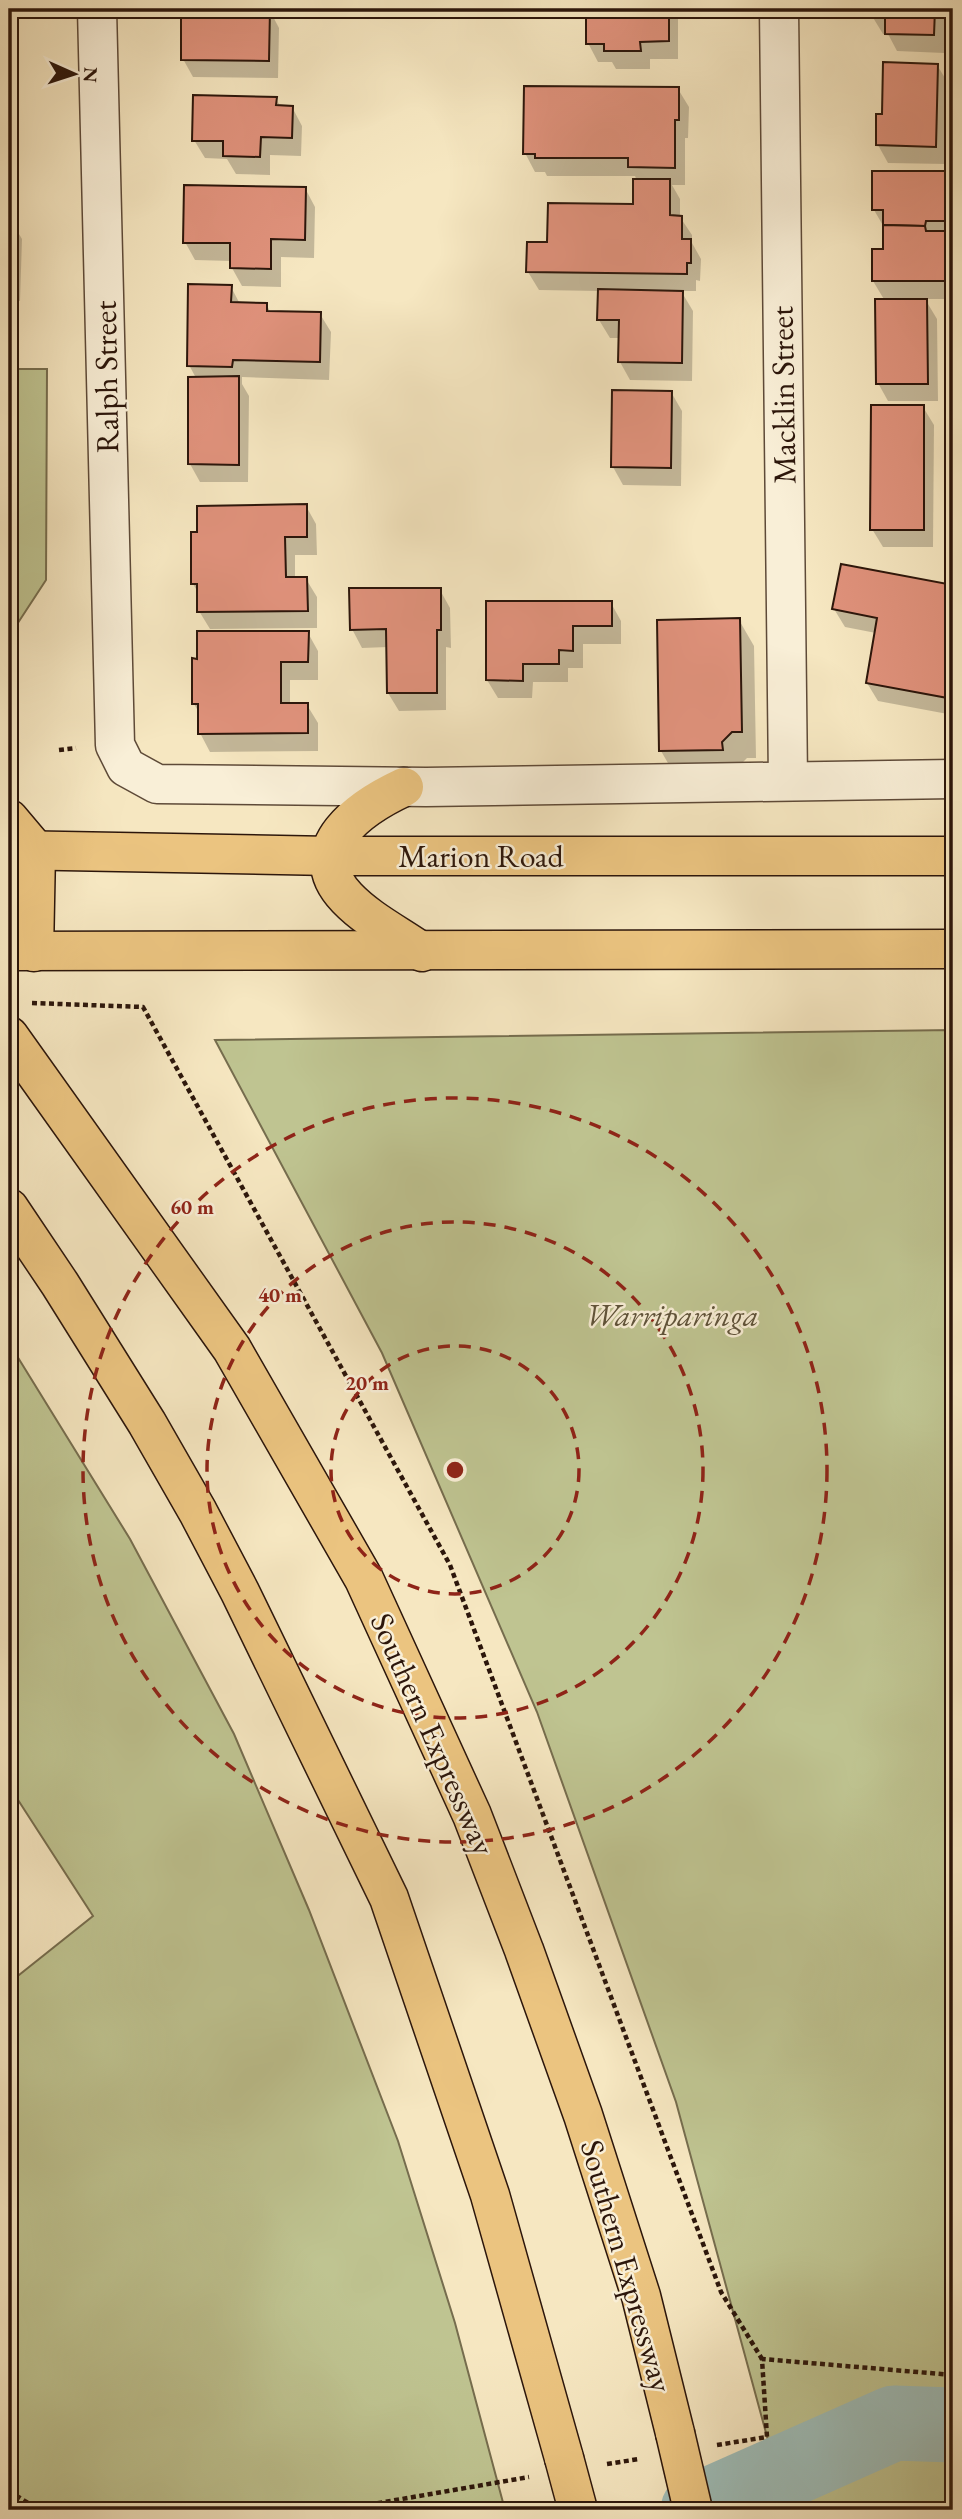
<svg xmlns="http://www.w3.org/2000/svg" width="962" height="2519" font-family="'EB Garamond',serif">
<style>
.green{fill:#bfc491;stroke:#766d4e;stroke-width:2}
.shadow{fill:#0003}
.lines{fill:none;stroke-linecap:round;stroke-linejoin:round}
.river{stroke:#9ebeba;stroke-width:75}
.building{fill:#e0927c;stroke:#2c160b;stroke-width:2}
.minor-casing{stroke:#5e4a38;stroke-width:41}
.major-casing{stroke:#2c160b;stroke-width:41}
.highway-casing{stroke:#2c160b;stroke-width:41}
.path{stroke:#2c160b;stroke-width:4.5;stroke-dasharray:5 3.5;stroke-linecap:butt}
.minor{stroke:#f9efd7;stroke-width:38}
.major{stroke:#ebc480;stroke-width:38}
.highway{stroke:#ebc480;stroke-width:38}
.highway-bridge-casing{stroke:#2c160b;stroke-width:41;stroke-linecap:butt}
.highway-bridge{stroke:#ebc480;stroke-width:38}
.ring{fill:none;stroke:#8f2418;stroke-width:3.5;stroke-dasharray:12 9}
.labels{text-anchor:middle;stroke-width:5;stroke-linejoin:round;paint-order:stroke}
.street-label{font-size:32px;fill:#2c160b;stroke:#f9efd7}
.park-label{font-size:32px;font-style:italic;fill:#5f533a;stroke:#f9efd7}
.centre{fill:#8f2418;stroke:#f9efd7;stroke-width:3.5}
.ring-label{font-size:21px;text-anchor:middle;font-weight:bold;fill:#8f2418;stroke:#f9efd7;stroke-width:5;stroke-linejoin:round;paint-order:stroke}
</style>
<rect width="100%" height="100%" fill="#f6e7c1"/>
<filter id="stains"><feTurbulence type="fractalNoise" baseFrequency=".00286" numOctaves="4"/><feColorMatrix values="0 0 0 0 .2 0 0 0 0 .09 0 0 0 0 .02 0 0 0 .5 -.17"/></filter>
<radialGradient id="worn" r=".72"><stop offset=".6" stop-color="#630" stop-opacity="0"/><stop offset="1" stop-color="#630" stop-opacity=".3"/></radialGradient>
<g class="green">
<path d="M9,369H47L46,580L12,632L9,633Z"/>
<path d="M953,1030V2510H787L676,2102L537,1712L382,1353L215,1040Z"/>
<path d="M9,1343L130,1539L234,1734L309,1910L398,2141L455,2323L505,2510H9V1983L93,1916L9,1786Z"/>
</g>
<g class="shadow">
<path d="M183,9H269L279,28L278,78L193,77L183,59Z"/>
<path d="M588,9H674L678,17V59H650V69H616L612,62H598L588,43Z"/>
<path d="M872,9H945L944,53L897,51L888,34H883L872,16Z"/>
<path d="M937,65L948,83L946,164L888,163L878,145L883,116Z"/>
<path d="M678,89L689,107L688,138H685V185H672L680,199V217L692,235V243L701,259L700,281L696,280V291H681L693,311L692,381L630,380L620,362V338H610L599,320L600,291L539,290L528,272V244H549L635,206L637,181L635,176H547L545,172H535L525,153Z"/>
<path d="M276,99L281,107H292L302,126L301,156L270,155V175L236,174L227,159L205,158L194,140Z"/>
<path d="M874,173H953V299H925L937,319L938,401H888L878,383L885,301L873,281L885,250V229L874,210Z"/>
<path d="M305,188L315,207L314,258L281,257V287L242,286L232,268V261L195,260L185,242Z"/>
<path d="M9,221H11L22,239L20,301L9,300Z"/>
<path d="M231,287L240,304H266L271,313L320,314L331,332L329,380L242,377V384L249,396L248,482H200L190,464L196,378L189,365Z"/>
<path d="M671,392L682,411L681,486L623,485L613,467Z"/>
<path d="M923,407L934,425L933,547H883L872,529Z"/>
<path d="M306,506L316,524L317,555H295V579H306L317,597V628L210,629L199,611V594L193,584Z"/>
<path d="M842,566L953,587V715L878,701L867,683L876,633L845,627L834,609Z"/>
<path d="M440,590L450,608L451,648L446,647V710L399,711L388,693V647L362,648L352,629Z"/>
<path d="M487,603H611L621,621V644H583V668H568V682H533L532,698H498L487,680Z"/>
<path d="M739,620L754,646L756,758H747L736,769L676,777L661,751Z"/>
<path d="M308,633L318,651V680H290V705H307L318,723V751L210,752L200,733V714L194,704Z"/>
</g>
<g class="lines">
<path class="river" d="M698,2510L894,2423L953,2425"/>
</g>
<g class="building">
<path d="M181,9H270L269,61L181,60Z"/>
<path d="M586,9H669V41L640,42L641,51H604V44H586Z"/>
<path d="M870,9H935L934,35L885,34V17L870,16Z"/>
<path d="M883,62L938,64L936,147L876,145V114H882Z"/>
<path d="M524,86L679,87V120H675V168L628,167V158H535V154H523Z"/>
<path d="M193,95L277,97L276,105L293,106L292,138L261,137L260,157L223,156V141H192Z"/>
<path d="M872,171H953V221H926L925,226L883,225V210H872Z"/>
<path d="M633,179H670V215L682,216V239H691V263H687V274L526,272L527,242H547L548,203L633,204Z"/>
<path d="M184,185L306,187L305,240L271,239V269L230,268V243H183Z"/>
<path d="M9,219H12L11,283H9Z"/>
<path d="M883,225L925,226L926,231H953V281H872V249H883Z"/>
<path d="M188,284L232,285L231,302L267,303V311L321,312L320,362L233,360L232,367L187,366Z"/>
<path d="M598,289L683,291L682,363L618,362L619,320H597Z"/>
<path d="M875,299H927L928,384H876Z"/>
<path d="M239,376V465L188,464V377Z"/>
<path d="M612,390L672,391L671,468L611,467Z"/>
<path d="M871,405H924V530H870Z"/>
<path d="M307,504V537H285L286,577H307L308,611L197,612V584H191V532H197V506Z"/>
<path d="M841,564L953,585V699L866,683L877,618L832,609Z"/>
<path d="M349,588H441V630H437V693H387L386,629L350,630Z"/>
<path d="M486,601H612V626H573V651L559,650V664H523V681L486,680Z"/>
<path d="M740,618L742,732H732L722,742L723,750L659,751L657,620Z"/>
<path d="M197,631H309L308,662H281V703H308V733L198,734V704H192V658L197,659Z"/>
</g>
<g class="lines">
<g class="minor-casing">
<g id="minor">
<path d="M97,9L115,745L126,767L157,784L426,787L953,779"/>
<path d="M779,9L788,781"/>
</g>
</g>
<g class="major-casing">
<g id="major">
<path d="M404,787C363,806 299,848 347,898C368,920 398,935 422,952"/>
<path d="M9,850L331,856H953"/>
<path d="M9,951L953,949"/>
</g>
</g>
<g class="highway-casing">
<g id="highway">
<path d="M9,819L36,851L34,952"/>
<path d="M9,1036L232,1349L364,1579L472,1815L524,1950L583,2115L641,2296L675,2433"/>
<path d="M9,1208L60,1284L147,1423L198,1512L240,1592L389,1898L490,2195L564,2458"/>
</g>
</g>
<g class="path">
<path d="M59,750L76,748"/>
<path d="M32,1003L143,1007L450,1565L721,2292L762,2359"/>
<path d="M717,2445L767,2437L762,2359L953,2375"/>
<path d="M607,2464L639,2459"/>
<path d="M9,2491L39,2510"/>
<path d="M362,2510L373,2504L529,2477"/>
</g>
<use href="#minor" class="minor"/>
<use href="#major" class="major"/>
<use href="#highway" class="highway"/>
<g class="highway-bridge-casing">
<g id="highway-bridge">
<path d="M675,2433L693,2510"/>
<path d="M564,2458L578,2510"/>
</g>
</g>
<use href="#highway-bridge" class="highway-bridge"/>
</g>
<g class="ring">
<circle cx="455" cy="1470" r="124"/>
<circle cx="455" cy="1470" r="248"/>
<circle cx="455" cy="1470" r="372"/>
</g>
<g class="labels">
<g class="street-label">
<text transform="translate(106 377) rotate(-91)" y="11">Ralph Street</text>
<text transform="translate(783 395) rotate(-91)" y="11">Macklin Street</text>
<text x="481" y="867">Marion Road</text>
<text transform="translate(433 1734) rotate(66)" y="11">Southern Expressway</text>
<text transform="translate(627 2266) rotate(74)" y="11">Southern Expressway</text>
</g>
<g class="park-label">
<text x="672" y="1326">Warriparinga</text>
</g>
</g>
<circle cx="455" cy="1470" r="10" class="centre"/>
<g class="ring-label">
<text x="192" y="1214">60 m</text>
<text x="280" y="1302">40 m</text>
<text x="367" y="1390">20 m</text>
</g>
<rect width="962" height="2519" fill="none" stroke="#f6e7c1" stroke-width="35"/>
<rect x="10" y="10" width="941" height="2498" fill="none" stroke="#2c160b" stroke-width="3.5"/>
<rect x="18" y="18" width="927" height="2484" fill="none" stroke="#2c160b" stroke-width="2"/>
<g transform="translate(74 74) rotate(93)" stroke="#f9efd7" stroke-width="5" paint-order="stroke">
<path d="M0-5L12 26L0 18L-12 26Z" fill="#2c160b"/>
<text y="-10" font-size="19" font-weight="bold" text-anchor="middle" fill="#2c160b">N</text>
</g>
<rect width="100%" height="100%" filter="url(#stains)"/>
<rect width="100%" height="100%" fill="url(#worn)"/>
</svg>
